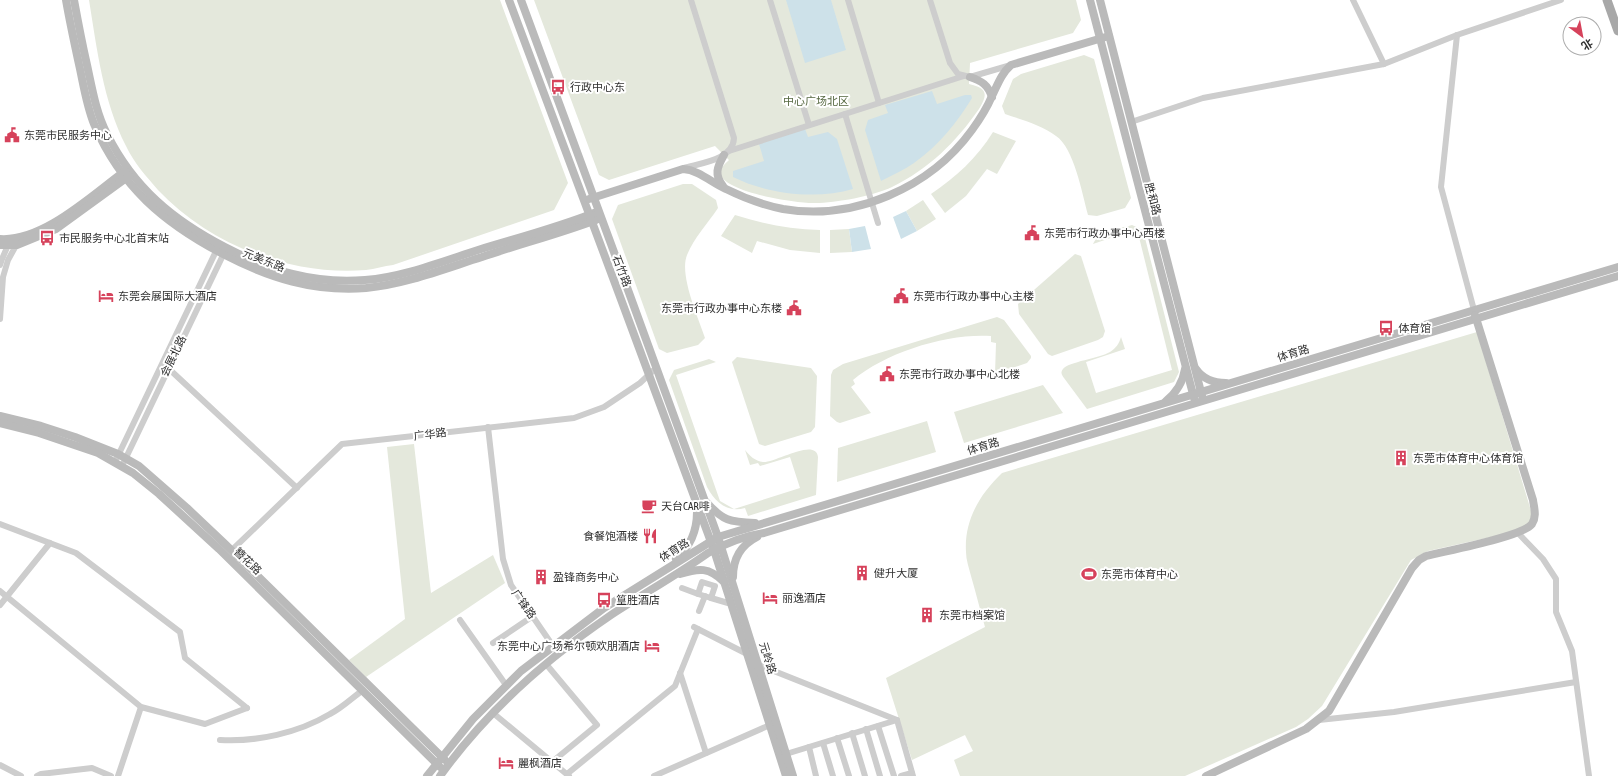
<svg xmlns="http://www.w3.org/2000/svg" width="1618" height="776" font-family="'Asap Condensed','Noto Sans SC',sans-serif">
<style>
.green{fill:#e4e8dc}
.water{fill:#cde1e9}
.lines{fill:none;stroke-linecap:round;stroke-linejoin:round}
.street{stroke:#cdcdcd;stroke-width:6}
.secondary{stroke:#bababa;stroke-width:8}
.primary{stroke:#a8a8a8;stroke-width:9}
.labels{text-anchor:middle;stroke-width:4;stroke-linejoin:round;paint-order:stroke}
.poi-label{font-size:11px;fill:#303030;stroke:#fff;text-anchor:start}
.park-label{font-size:11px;fill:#566841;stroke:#fff}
.street-label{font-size:11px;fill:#303030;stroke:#fff}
</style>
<rect width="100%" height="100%" fill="#fff"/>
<g class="green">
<path d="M89,0H500L568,183L554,210L393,265C384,266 375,269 366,270C290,276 210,245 158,190C146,176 134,163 126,146C103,101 97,49 89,0Z"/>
<path d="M534,0H1076L1081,20L1073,33L970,63L969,84C986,88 989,93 979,109C956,142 929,169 892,187C873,196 836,203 815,203C799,204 720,192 720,172C720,168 726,163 729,160L715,146L609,180L599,175Z"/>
<path d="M1084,55L1094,59L1131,198L1125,208L1097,216L1088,215C1082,193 1074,148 1056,136C1042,125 1022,120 1005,114L1002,106L1013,79L1021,74Z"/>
<path d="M993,132L1016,141L997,174L987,169L966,196L945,213L931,194C956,177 977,158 993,132Z"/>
<path d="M683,184H692L716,200L718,208C708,223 694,238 687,255C679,275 698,317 705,338L698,345L667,353L659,349L612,219L618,205Z"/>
<path d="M923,200L936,219L917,231L906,211Z"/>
<path d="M735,215C763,224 790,229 820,230V253L790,250L757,241L752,253L721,236Z"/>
<path d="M1132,225L1143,230L1179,372L1174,382L1087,409L1064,378C1062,375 1060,373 1063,369C1068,362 1100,358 1110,352C1116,348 1119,344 1121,337L1125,349L1086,362L1096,393L1172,370L1137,229L1093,244C1099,231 1119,229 1132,225Z"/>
<path d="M849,229L852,252L830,253V230Z"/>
<path d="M1075,254L1081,256L1105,331L1103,337L1098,340L1052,356L1048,354L1019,314L1018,304Z"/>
<path d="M997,317L1004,320L1031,356V358L1027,363L995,374L996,343L991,342V336C948,333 886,352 853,380L855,384L851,387L871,413L840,423L837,422L830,416L831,375L833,370L843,364Z"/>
<path d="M1477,332L1532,514L1530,522L1518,531L1428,551L1411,560L1322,706L1308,719L1296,727L1185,776H960L954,760L973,751L965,735L912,760L886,678L985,627C980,610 976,593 971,576C969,568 966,560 966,552C964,520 980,494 1002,473Z"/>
<path d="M737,357L811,368L817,376L815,427L811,432L765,446L759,444L732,362Z"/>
<path d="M709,359L716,362L676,375L720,501L734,509L800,488L790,457L760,466L758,463L750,465L745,450C750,456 755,461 763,462C775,463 816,437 818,457L816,495L748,516L745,508C727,513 715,502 707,487L669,380L674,370Z"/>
<path d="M1043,385L1063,413L964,443L954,412Z"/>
<path d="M927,421L936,452L837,482L838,448Z"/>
<path d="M414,444L431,593L493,555L505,583L366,677L349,660L405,619L387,447Z"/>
</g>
<g class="water">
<path d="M786,0H831L846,50L805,63Z"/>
<path d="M932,91L937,104L965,95H971L972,98C957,123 938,146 914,163C904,170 892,175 881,181L865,130L868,120L888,113L885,105Z"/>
<path d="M805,129L808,137L828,132L837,139L853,189C816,200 767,194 733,177V171L764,161L759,144Z"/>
<path d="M906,211L917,231L901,239L893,217Z"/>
<path d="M865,226L871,249L852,252L849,229Z"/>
</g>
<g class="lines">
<g class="street">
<path d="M770,0L809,125"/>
<path d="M848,0L879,103"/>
<path d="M930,0L950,63L958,74L970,77L1011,65"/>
<path d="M1353,0L1384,64"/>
<path d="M1457,35L1441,187L1474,310"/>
<path d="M845,114L878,223"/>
<path d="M1131,122L1203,98L1384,64L1457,35L1561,0"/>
<path d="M729,151L964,76"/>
<path d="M684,168C701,163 733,160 734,138L691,0"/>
<path d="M0,265L2,259L9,243"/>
<path d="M0,319L3,277L8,260L18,242"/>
<path d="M168,368L297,488"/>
<path d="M488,427L503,559L511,585L553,646"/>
<path d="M115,462L218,247"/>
<path d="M122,466L225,251"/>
<path d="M0,524L76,553L180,632L185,658L247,708"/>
<path d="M1518,533L1543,559L1556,579V612L1572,651L1589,776"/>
<path d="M232,550L342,444L574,418L604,407L640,383L656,368"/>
<path d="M702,582L715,586L711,598L698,594Z"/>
<path d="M682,588L698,594"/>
<path d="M0,591L141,707L205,724L247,708"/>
<path d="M711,598L728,603"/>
<path d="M0,605L50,543"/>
<path d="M699,611L705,596"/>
<path d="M460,620L506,685"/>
<path d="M694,627L747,654"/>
<path d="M493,643L533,616"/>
<path d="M546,664L597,725L552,762"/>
<path d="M759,665L897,720"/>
<path d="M680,673L706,753"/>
<path d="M493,713L569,776"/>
<path d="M1319,720L1394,712L1576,682"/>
<path d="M878,726L894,776"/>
<path d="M866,729L880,776"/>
<path d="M852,733L865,776"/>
<path d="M837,738L849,776"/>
<path d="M220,740C257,742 298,733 330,714C342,708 352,698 363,690"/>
<path d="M823,743L833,776"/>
<path d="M809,747L816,776"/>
<path d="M786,754L897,720L913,776"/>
<path d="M0,765L21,776"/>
<path d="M567,774L675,686L698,629"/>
<path d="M37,776L41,774L92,768L111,776"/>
<path d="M118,776L141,707"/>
<path d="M654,776L770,725"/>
<path d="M901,776L912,773"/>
</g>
<g class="secondary">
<path d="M66,0C70,23 75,46 80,69C84,88 87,107 94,124C121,187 164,223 223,254C269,278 314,292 366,288C406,284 444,269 482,257C520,244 559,234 596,220"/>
<path d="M74,0C78,22 82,43 87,65C92,88 96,113 107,134C134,188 173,220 225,247C271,271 312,284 365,280C403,277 441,262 478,250C517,238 556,228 594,213"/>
<path d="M509,0L619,294L714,550L786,776"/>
<path d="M521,0L628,290L718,537L793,776"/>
<path d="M1090,0L1194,398"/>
<path d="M1100,0L1202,396"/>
<path d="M970,77C982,81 988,85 992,97"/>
<path d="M723,186C714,175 717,167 724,155"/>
<path d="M589,199L683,169C699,170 712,183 726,189C744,198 763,205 783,209C854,221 930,188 972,130C980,119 987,108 992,96C998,84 1001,74 1011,65L1109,36"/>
<path d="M0,239C43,242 92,195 125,171"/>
<path d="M0,245H17L56,229L129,176"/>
<path d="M1196,369C1203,379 1214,383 1226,383"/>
<path d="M1166,401C1177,392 1183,382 1185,369"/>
<path d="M0,416L41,426L75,437L118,454L139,466L187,508L225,544L445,760"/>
<path d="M0,423L39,433L98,453L133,473L159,494L219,549L440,767"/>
<path d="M706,502C723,521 730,522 755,523"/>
<path d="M676,559C690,547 697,530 697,512"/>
<path d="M680,574C699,568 709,567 724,582"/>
<path d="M733,577C733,558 741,545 757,537"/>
<path d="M427,776L473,719L521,671L604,608L718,537L1618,267"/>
<path d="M440,776C486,712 546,659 611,615C643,594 677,575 708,553C726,543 745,536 764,533L1618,276"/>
<path d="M1206,776L1306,729L1329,711L1412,568L1419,560L1426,556C1445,551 1522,537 1532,524C1537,516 1534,508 1533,500L1475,315"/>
</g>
<path class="primary" d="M1607,0L1618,31"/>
</g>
<defs>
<g id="bus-bare" transform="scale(1.2)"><path d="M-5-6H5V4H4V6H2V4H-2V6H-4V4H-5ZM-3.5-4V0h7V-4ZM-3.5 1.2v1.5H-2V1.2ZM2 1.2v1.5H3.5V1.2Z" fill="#d6425b" stroke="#fff" stroke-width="2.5" paint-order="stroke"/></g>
<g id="civic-bare" transform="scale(1.2)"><path d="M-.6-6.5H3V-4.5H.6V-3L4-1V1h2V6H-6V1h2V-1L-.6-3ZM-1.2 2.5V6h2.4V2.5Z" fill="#d6425b" stroke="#fff" stroke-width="2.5" paint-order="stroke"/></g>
<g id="hotel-bare" transform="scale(1.2)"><path d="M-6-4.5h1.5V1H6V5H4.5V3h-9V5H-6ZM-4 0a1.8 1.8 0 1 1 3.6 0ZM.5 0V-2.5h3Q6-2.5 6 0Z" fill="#d6425b" stroke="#fff" stroke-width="2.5" paint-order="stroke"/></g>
<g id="building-bare" transform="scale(1.2)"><path d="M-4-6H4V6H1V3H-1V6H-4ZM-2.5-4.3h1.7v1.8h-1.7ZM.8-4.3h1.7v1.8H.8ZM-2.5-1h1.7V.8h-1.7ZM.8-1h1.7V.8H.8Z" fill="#d6425b" stroke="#fff" stroke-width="2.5" paint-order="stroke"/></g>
<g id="cafe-bare" transform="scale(1.2)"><path d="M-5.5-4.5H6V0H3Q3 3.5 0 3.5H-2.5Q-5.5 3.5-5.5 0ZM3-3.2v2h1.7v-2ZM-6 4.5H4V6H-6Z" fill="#d6425b" stroke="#fff" stroke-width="2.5" paint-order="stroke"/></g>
<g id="restaurant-bare" transform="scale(1.2)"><path d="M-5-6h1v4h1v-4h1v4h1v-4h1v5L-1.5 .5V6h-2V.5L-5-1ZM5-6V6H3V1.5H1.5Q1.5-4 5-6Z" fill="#d6425b" stroke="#fff" stroke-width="2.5" paint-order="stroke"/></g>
<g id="stadium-bare" transform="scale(1.2)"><path d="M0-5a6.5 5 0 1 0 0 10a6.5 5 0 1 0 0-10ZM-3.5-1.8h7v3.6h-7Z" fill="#d6425b" stroke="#fff" stroke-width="2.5" paint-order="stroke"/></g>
</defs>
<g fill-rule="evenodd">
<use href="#bus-bare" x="558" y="87"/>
<use href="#civic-bare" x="12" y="135"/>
<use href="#civic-bare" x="1032" y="233"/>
<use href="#bus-bare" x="47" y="238"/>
<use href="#hotel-bare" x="106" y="296"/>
<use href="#civic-bare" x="901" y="296"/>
<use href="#civic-bare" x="794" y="308"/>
<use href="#bus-bare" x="1386" y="328"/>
<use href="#civic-bare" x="887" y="374"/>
<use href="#building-bare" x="1401" y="458"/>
<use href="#cafe-bare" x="649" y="506"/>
<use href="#restaurant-bare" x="650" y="536"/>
<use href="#building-bare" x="862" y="573"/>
<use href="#stadium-bare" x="1089" y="574"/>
<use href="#building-bare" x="541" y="577"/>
<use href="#hotel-bare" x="770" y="598"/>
<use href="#bus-bare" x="604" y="600"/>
<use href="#building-bare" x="927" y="615"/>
<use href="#hotel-bare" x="652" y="646"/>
<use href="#hotel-bare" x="506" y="763"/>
</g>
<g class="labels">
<g class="poi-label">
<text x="570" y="91">行政中心东</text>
<text x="24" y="139">东莞市民服务中心</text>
<text x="1044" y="237">东莞市行政办事中心西楼</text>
<text x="59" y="242">市民服务中心北首末站</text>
<text x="118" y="300">东莞会展国际大酒店</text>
<text x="913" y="300">东莞市行政办事中心主楼</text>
<text x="782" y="312" text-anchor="end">东莞市行政办事中心东楼</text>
<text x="1398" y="332">体育馆</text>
<text x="899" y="378">东莞市行政办事中心北楼</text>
<text x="1413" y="462">东莞市体育中心体育馆</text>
<text x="661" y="510">天台CAR啡</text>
<text x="638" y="540" text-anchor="end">食餐饱酒楼</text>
<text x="874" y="577">健升大厦</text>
<text x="1101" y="578">东莞市体育中心</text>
<text x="553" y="581">盈锋商务中心</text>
<text x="782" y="602">丽逸酒店</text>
<text x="616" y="604">篁胜酒店</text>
<text x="939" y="619">东莞市档案馆</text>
<text x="640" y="650" text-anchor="end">东莞中心广场希尔顿欢朋酒店</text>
<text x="518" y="767">麗枫酒店</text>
</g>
<g class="park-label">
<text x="816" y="105">中心广场北区</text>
</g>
<g class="street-label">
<text transform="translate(1153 199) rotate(75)" y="4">胜和路</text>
<text transform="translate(264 260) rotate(22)" y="4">元美东路</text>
<text transform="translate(622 271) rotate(69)" y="4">石竹路</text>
<text transform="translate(1293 353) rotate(-17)" y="4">体育路</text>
<text transform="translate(173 356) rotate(-64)" y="4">会展北路</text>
<text transform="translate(430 434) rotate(-7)" y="4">广华路</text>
<text transform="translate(983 446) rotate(-17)" y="4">体育路</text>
<text transform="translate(674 550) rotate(-32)" y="4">体育路</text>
<text transform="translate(248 561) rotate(44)" y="4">簪花路</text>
<text transform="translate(524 604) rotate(55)" y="4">广锋路</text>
<text transform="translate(768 658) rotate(73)" y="4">元岭路</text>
</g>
</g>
<g transform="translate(1582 36) rotate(148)"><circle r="19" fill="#ffffff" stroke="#acacac"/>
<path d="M0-3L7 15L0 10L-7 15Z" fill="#d6425b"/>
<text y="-6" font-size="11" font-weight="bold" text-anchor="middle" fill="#303030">北</text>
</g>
</svg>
